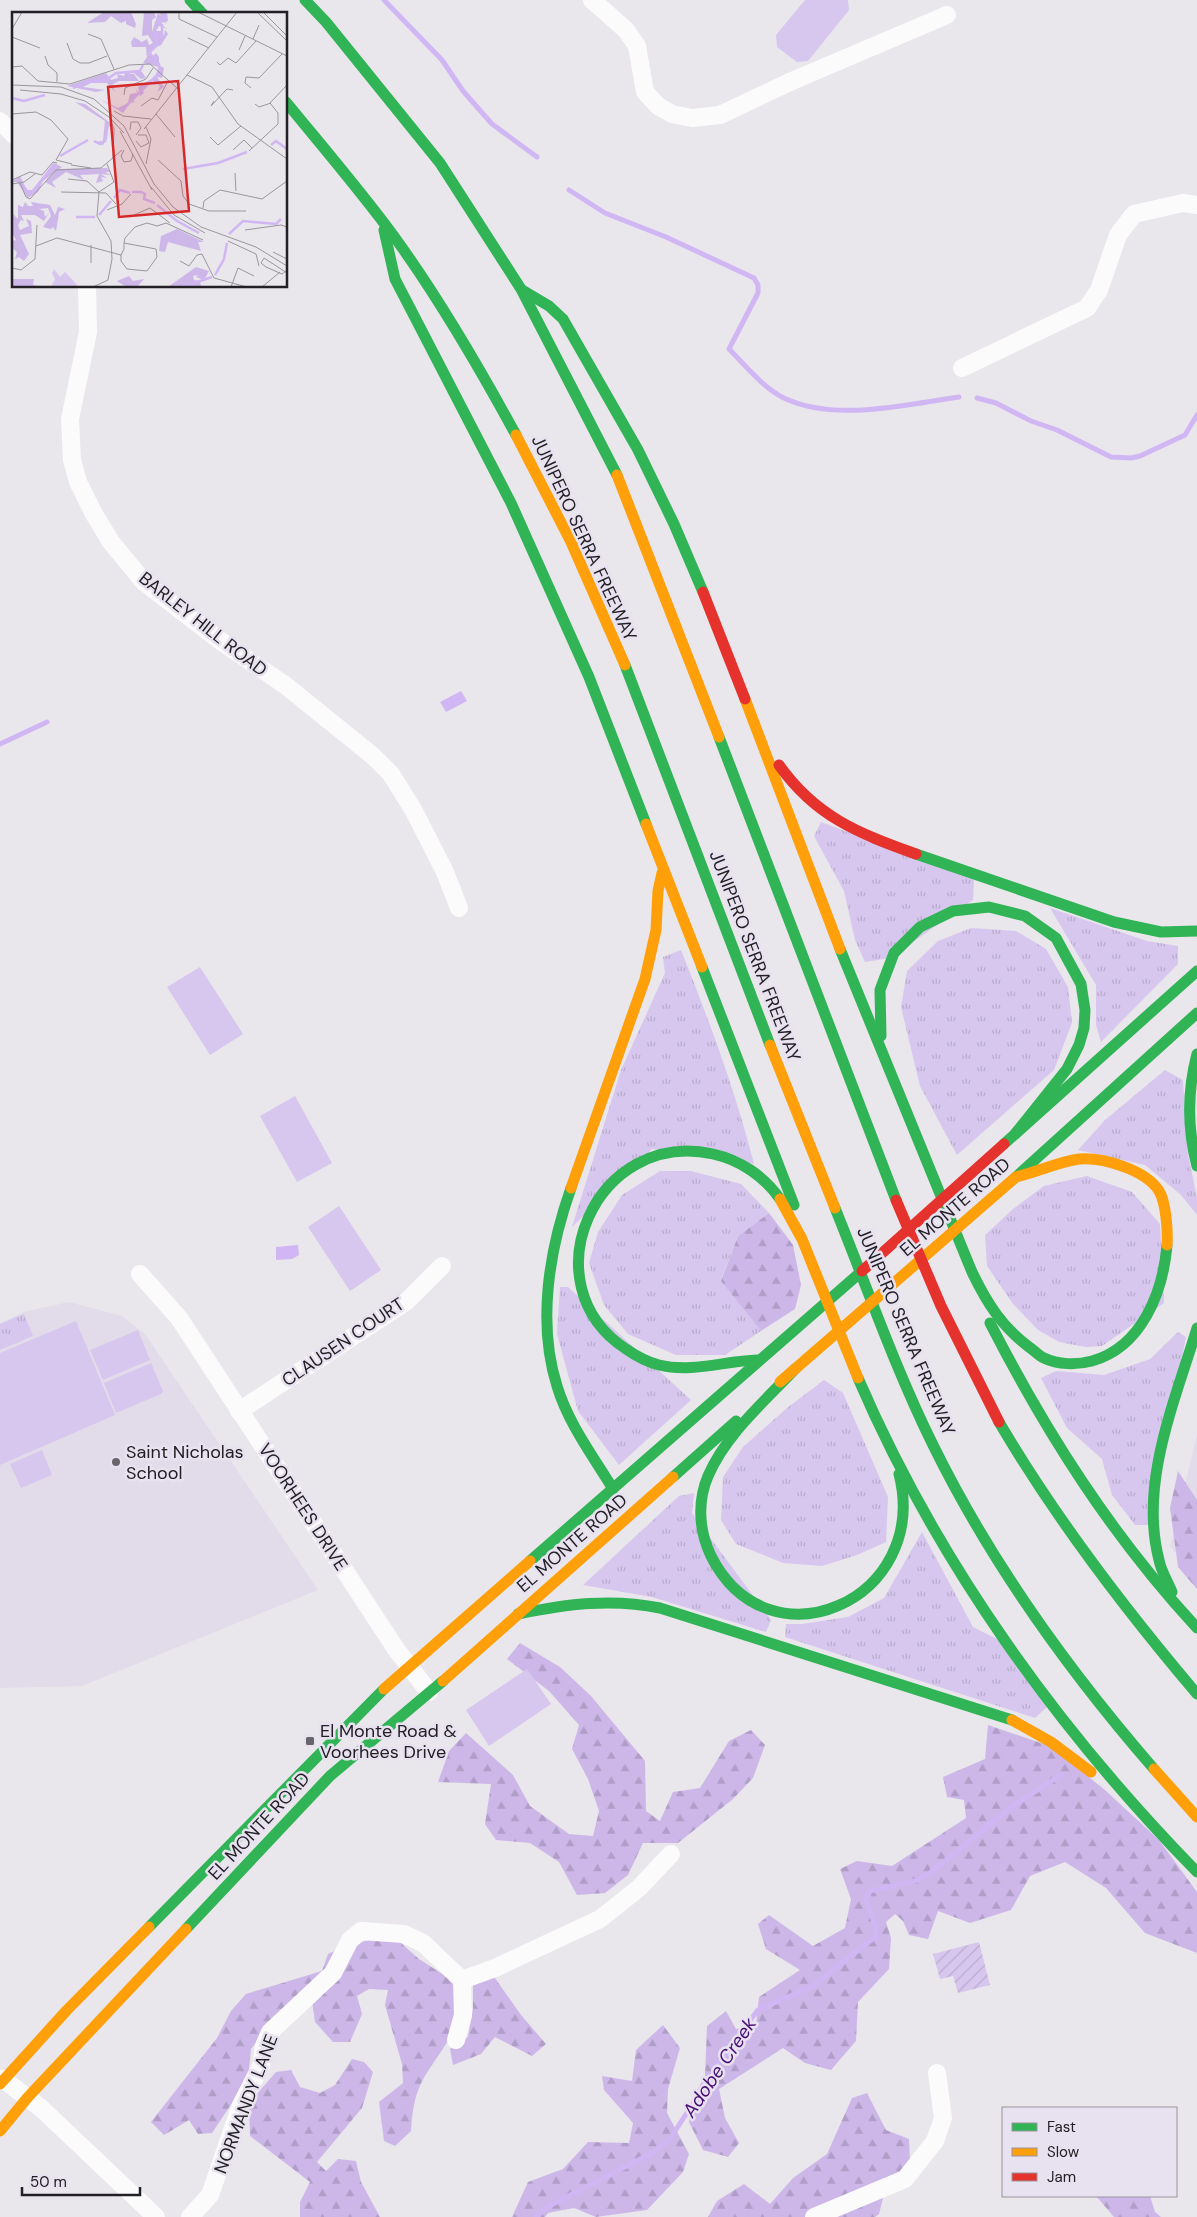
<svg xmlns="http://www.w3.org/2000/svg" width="1197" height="2217" font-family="'DM Sans',sans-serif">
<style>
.built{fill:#e2dcea}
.grass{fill:url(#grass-tufts)}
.forest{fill:url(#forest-firs)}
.garden{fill:url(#garden-furrows)}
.pitch{fill:#d7c7ee}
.water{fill:#d1b6f4}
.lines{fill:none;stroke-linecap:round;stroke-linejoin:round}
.stream{stroke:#d1b6f4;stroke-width:5}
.street{stroke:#fcfbfc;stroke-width:18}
.fast{stroke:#30b455;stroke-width:11}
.slow{stroke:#ff9f0a;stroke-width:11}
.jam{stroke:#e5322d;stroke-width:11}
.poi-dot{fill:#68656b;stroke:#e8e2f0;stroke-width:2}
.labels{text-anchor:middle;stroke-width:5;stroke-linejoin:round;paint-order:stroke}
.street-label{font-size:18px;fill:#222025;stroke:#e8e2f0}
.poi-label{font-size:18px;fill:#222025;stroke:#e8e2f0;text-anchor:start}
.water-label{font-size:19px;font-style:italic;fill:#480e75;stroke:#e8e2f0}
.inset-river{fill:none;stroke:#d1b6f4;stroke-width:2.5}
.inset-road{fill:none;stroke:#99979c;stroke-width:1}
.view{fill:#d62828;fill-opacity:0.15;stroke:#d62828;stroke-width:2.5}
.inset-edge{fill:none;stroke:#222025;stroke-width:2.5}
</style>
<defs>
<pattern id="grass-tufts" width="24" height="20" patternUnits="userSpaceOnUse" patternTransform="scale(1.25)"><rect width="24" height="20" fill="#d7c7ee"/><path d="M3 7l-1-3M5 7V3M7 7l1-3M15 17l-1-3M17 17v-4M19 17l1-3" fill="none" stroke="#b8abcc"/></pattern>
<pattern id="forest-firs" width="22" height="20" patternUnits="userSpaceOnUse" patternTransform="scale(1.25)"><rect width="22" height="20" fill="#cdb7e9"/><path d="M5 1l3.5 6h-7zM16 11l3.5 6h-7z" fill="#b09dc8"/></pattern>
<pattern id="garden-furrows" width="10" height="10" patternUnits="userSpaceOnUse" patternTransform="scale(1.25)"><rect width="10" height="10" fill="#d7c7ee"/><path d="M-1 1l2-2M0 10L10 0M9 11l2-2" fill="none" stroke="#b8abcc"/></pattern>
</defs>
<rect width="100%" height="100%" fill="#e9e6ec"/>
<g class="built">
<path d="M69,1302L122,1316L145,1334L318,1590L82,1686L0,1688V1323L24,1312Z"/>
<path d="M1197,1435V1577L1170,1546Z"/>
</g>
<g class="grass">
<path d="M821,822L974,879L973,900L890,958L865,962L855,940L844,891L814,836Z"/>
<path d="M1050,908L1147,941L1178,946V964L1101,1042L1096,1025V985Z"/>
<path d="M971,928L1016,931L1046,949L1068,987L1072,1023L1054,1070L957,1155L920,1086L901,1007L907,971L938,941Z"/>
<path d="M681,950C709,1020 735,1090 754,1164L652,1149L572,1227L621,1070L665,973L663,957Z"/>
<path d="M1165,1070L1183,1080L1188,1154L1197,1198V1215L1181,1195L1145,1165L1078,1150L1105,1120Z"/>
<path d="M660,1171H691L741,1184L769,1213L738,1236L721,1280L761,1331L725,1355H676L628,1334L604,1305L589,1263L598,1232L622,1195Z"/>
<path d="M1087,1176L1132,1192L1160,1224L1164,1303L1102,1346L1086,1347L1059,1342L1038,1330L1013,1304L987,1266L985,1235L1013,1209L1044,1186Z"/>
<path d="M560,1287H568L691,1400L619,1465L578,1411L557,1334Z"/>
<path d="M24,1314L33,1336L0,1350V1324Z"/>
<path d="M1178,1332L1186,1337L1150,1525H1135L1112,1495L1102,1459L1067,1428L1041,1378L1056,1371L1104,1375L1150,1359Z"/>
<path d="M824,1380L843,1393L888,1497L886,1542L857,1555L822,1566L783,1563L736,1544L721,1520L723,1477L743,1447L787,1408Z"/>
<path d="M694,1493L692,1513L771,1620L766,1632L652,1597L583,1585L679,1496Z"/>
<path d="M922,1532L973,1627L1001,1641L1047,1707L1035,1718L785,1637L786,1624H802L848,1617L884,1598Z"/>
</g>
<g class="forest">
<path d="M769,1213L793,1245L801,1285L795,1309L761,1331L721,1281L738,1236Z"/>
<path d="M1178,1471L1197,1500V1589L1178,1567L1170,1508Z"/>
<path d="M520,1643L560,1667L591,1696L645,1761L646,1811L660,1821L673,1792L700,1788L729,1741L751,1730L765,1745L753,1778L733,1799L678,1843H643L628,1875L605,1893L577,1895L559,1862L530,1843L496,1840L485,1824L491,1784L438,1782L449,1751L466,1733L513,1775L530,1806L569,1834L593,1836L599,1811L588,1779L572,1749L579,1725L549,1691L507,1659Z"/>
<path d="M988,1725L1050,1746L1105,1790L1159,1840L1197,1892V1953L1145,1933L1106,1888L1065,1862L1030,1876L1011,1910L970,1923L938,1911L928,1939L909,1935L903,1921L895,1914L886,1922L891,1938L889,1969L858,2002L856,2041L831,2070L805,2063L783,2048L719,2089L725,2118L739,2143L728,2157L703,2150L689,2122L692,2099L705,2076L707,2026L726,2011L736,2029L756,2024L759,1997L800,1970L766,1949L758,1924L769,1915L813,1946L845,1928L851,1899L840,1869L857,1861L892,1866L966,1818L964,1800L947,1797L943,1777L985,1759Z"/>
<path d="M392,1935L419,1959L450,1979L466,2000C460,2013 456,2027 449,2039C425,2078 414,2082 411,2131L395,2146L384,2141L379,2102L403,2083L402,2064L385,2005L388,1990L369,1989L357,1996L362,2014L350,2042H333L315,2022L311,1994L275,2018L251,2049L248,2079L212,2133L198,2134L189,2120L164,2135L151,2122L217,2038L231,2011L246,1994L322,1971L328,1954L348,1945Z"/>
<path d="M490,1971L521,2015L546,2044L532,2056L495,2037L481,2054L453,2065L450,2049L468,2037L473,2009V1977Z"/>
<path d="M663,2025L680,2048L668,2089L667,2113L689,2154L683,2172L647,2210L596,2217L574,2208L548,2213L545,2217H512L528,2182L563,2169L588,2142L629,2143L633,2123L604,2090L602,2076L632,2081L636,2050Z"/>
<path d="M352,2059L364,2062L373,2072L362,2108L317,2162L326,2171L338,2159L356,2161L361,2182L380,2217H300V2202L310,2182L250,2136L249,2103L276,2072L291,2070L300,2087L320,2093L335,2085Z"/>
<path d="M867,2093L886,2130L909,2139L910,2162L886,2186L879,2214L875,2217H708L717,2201L744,2184L770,2204L793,2178L827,2154L852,2098Z"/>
<path d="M1096,2196H1150L1155,2212L1161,2217H1114Z"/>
</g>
<path class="garden" d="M979,1942L990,1985L958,1993L953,1976L940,1979L933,1954Z"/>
<g class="pitch">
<path d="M805,0H848L849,10L808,61L797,62L777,47L776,35Z"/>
<path d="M200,967L243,1034L210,1055L167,987Z"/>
<path d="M295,1096L332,1163L297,1182L260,1116Z"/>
<path d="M339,1206L381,1270L350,1291L308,1227Z"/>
<path d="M76,1321L115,1415L0,1465V1353Z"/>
<path d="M138,1330L150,1360L103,1380L90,1350Z"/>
<path d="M151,1363L163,1391L161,1394L116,1413L104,1383Z"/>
<path d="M42,1450L52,1475L21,1488L10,1464Z"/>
<path d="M527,1669L551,1704L489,1746L466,1710Z"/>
</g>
<g class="water">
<path d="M461,691L467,701L446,712L440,702Z"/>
<path d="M298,1245L299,1255L292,1259L276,1260V1247Z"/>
</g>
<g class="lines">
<g class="stream">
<path d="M384,0L442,60L463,91L492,124L537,157"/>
<path d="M569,190L605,213L666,237L754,278L758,285V293L729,349C746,366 764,389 786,399C837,422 907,404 959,397"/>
<path d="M977,398L996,403L1031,421L1057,430L1111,457L1131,458L1140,456L1185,435L1197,415"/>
<path d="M0,744L47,722"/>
<path d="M536,2217L547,2207L652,2153L670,2139L728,2049L758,2010L813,1986L875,1937L876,1927L866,1901L870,1891L915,1881L930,1873L1014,1805L1061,1775"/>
</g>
<g class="street">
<path d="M592,0L626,30L637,46L645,92L658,106L672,114L692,118L720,115L792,81L947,15"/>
<path d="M0,121L14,135"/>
<path d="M87,286L88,332L70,419L72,460L78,482L94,514L111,542L144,582L222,642L285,685L373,756L391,774L414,811L445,872L459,908"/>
<path d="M962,368L1087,308L1099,290L1118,235L1134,214L1183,203L1197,205"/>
<path d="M140,1274L179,1318L396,1649L429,1692"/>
<path d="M239,1411L407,1301L442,1266"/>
<path d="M462,1980L495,1968L600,1919L639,1888L671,1854"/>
<path d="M456,2040L463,2015L462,1980"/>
<path d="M3,2079L42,2109L156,2217"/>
<path d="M190,2217L210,2195L241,2105L261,2066L264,2046L270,2032L333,1973L350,1940L361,1931L404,1934L423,1943L462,1980"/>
<path d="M814,2217L905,2179L935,2141L943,2118L937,2073"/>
</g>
<g class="fast">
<path d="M190,0L203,14"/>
<path d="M305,0L326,22L440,163L521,289L617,475"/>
<path d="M286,102C322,146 359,189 393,235C439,298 479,367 516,435"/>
<path d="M384,230L395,279L511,503L589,677L646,824"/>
<path d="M522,290L549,306L563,319L638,450L674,524L703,592"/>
<path d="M625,665L770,1045"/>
<path d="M719,737L896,1200"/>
<path d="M916,854L1114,922L1161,932L1197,931"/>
<path d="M840,949L972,1272C987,1303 1002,1327 1029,1347C1034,1350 1039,1356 1044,1358C1058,1365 1077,1365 1092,1361C1142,1347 1163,1292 1167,1245"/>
<path d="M702,967L794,1205"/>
<path d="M881,1036L880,990L894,953L920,927L953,911L989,907L1025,916L1056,938L1081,984L1085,1010L1084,1028L1079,1045L1067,1069L1015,1134"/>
<path d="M1197,1054C1187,1092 1187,1128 1197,1166"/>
<path d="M1004,1144L1197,971"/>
<path d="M1016,1177L1197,1013"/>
<path d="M571,1188C549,1250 537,1323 557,1386C568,1423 593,1456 613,1489"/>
<path d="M835,1208C867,1287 895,1368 933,1445C991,1563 1068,1670 1154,1769"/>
<path d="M990,1323C1047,1434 1112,1536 1197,1628"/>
<path d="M757,1360C724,1361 692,1373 659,1365C647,1362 636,1356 626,1349C527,1284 596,1128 713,1154C740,1160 764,1176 780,1199"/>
<path d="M796,1368C765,1401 726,1434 708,1476C697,1502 699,1531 711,1556C769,1671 931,1600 899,1474"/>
<path d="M858,1378C937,1562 1058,1730 1197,1872"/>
<path d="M999,1422C1056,1519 1124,1608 1197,1694"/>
<path d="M673,1477L736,1421"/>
<path d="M530,1561L862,1271"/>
<path d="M1172,1592C1168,1582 1161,1571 1159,1560C1139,1483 1175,1401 1197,1328"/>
<path d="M518,1614C567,1604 611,1598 660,1608L1012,1720"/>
<path d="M149,1927L384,1689"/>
<path d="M186,1929L330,1776L443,1681"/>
</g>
<g class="slow">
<path d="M516,435L571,542L625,665"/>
<path d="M617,475L719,737"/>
<path d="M745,699L840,949"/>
<path d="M646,824L702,967"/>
<path d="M770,1045L835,1208"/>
<path d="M1016,1177C1037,1172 1058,1162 1079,1159C1103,1157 1146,1170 1159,1191C1166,1202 1168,1232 1167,1245"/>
<path d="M571,1188L645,979L656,930L658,891L662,873"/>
<path d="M780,1199L802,1239L858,1378"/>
<path d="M780,1382L1016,1177"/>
<path d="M443,1681L673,1477"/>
<path d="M384,1689L530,1561"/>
<path d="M1012,1720L1051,1742L1091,1772"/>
<path d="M1154,1769L1197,1817"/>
<path d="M0,2084L67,2010L149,1927"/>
<path d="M0,2131L28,2097L186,1929"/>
</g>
<g class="jam">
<path d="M703,592L745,699"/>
<path d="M779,765C816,817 858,833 916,854"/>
<path d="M896,1200L941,1306L999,1422"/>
<path d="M862,1271L1004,1144"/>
</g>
</g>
<g class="poi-dot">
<circle cx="116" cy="1462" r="5"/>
<rect x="305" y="1736" width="10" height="10" rx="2.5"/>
</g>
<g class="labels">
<g class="street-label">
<text transform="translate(584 538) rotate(65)" y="6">JUNIPERO SERRA FREEWAY</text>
<text transform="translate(203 624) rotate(38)" y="6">BARLEY HILL ROAD</text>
<text transform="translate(755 956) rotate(69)" y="6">JUNIPERO SERRA FREEWAY</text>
<text transform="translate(955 1207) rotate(-41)" y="6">EL MONTE ROAD</text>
<text transform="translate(906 1331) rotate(67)" y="6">JUNIPERO SERRA FREEWAY</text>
<text transform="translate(343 1342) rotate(-34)" y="6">CLAUSEN COURT</text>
<text transform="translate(303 1507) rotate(57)" y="6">VOORHEES DRIVE</text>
<text transform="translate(572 1543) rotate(-41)" y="6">EL MONTE ROAD</text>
<text transform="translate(259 1826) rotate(-47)" y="6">EL MONTE ROAD</text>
<text transform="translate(246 2104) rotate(-69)" y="6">NORMANDY LANE</text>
</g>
<g class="poi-label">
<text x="126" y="1458">Saint Nicholas<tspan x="126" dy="21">School</tspan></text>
<text x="320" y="1737">El Monte Road &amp;<tspan x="320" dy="21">Voorhees Drive</tspan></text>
</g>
<g class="water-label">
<text transform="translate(719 2067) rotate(-56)" y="7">Adobe Creek</text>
</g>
</g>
<g transform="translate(12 12)">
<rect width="275" height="275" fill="#e9e6ec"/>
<path d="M42,257L48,265L53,260L67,275H39L43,267L40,261Z" fill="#d7c7ee"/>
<path d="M92,0H119L124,12L123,16L114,12V9L109,11L99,4L93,10L75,11ZM132,0H142L144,5L140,8V20L146,1L149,4L147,0H155L156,9L149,11L154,17L147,14L144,19H149L152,24L153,18L156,22L149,33L138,38L141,44L144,41L147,45V53L152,56L150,66L145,65L152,75L145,80L148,74L141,69L130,77L132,81L128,84L126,75L143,65L147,55L131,51L135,45L134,35H120L119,30L122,25L130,30L135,27L137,33L141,31L136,23L130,24ZM114,59L130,60L134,66L129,67L122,61L115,62H122L127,69H107L100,73L103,80L95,71H79L71,75L93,78L84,80L55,74L94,61L99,68L106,66L105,62L112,64ZM124,77L126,80L121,88L123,90L118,91L111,101L88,87L106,96L116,91L118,82L125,81ZM63,90L73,92L101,113L96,115L95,127L91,133L81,130L91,129L93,109ZM42,151L50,155L31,169L26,180L16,186L5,170H0L8,164L15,178H20ZM95,156L98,160H93L99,163L89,162L95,166L89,165L91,169L84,171L87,162L68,163L72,168L54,160L40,170L44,176L33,170L46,157ZM13,190L16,194H21L19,190L38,193L43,203L46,195L53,197L47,200L46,207L40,208L46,207L44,219L41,215L39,217L31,215L39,204L36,196L27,197L32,199L33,205L37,201L32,209L23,203H9L12,209L9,208L6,213L8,218L17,214L14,207L19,209L20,221L8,223L17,242L12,249L7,245L3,247L5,240L0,236V229L4,228L0,221V201L6,207V193L11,195ZM165,217L192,230H186L189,239L156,230L153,240L147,239L149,224ZM184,255L197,259L192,268L184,265L186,263L181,264L182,268L188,269L189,274L193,275H156ZM117,264L121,269L132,267L125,275H114L105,269ZM0,267H22L21,273L34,275H0Z" fill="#cdb7e9"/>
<path class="inset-river" d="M147,59V52L142,50L144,46L136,42L145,33L143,21L150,26V13L146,10L150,6L153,9L154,0M61,76L74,70L94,68L104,61L128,59L131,53M0,86L12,89L33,83M109,99L146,62M82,129L88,132L93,129L96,112M259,133L264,129L275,137M48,144L76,128M171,157L206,151L235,140M10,173L16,180H21L42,152M120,180H129L133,182L132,187L143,191M102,186L108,178L118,181M145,193L165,209L187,221M87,203L99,189M64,205H83M217,222L231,209L264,212L269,207M203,263L212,247L215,231M170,275L200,265"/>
<path class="inset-road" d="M167,0V7L205,25M186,0L275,44M245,0L275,29M251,0L275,24M0,17L10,0M76,22L89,27L102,57M0,25L28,36M176,26L197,36M241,27L247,13M55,31L61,47L68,51H77L95,44M227,38L233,24M33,44L36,53L45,61V70M205,50L208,53L216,46L224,51L244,29M0,55L10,54L26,69L58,72L117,53L138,52L166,77M175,63L200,75L226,112L275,147M0,73L49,75L82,87L112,114L142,172L161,195L189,215L244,235L275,254M239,76L233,71L234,65L247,66L270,42M8,78L49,82L73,89L97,105L112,121M112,83L113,76L134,67L141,56M202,89L199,94L215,77L221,78M243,92L247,95L259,91M129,94L140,86L146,88L156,69M102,99L111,104L139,107M0,102L24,100L39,108L56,127L44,148L60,152M144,102L163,125M99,110L102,117L101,147M134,115L139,127L134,152M132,117L225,0M118,118L119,110H126L129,116L124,123M108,119L140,178M198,125L206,133L229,114M124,129L129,135L137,131L134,123H126M112,138L109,144L112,150L119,149L121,142M221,138L232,128L240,136M237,139L266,112V101L258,91L275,73M146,148L169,169L171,184L177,192L197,199H234M59,153L79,156M223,161L224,179M56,167L75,169L87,180M0,168L18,160L30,163L41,150L45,151M8,171L14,185L18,187L44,158L89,156L110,138M0,172L12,170L23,162M139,175L162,203L193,221M49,180L94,181L104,192M191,196L192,189L208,178L250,187L275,169M95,198L110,192L119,182M122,203L138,196L158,211M233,218L269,213L275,215M216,229L244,242L247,254M112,231L144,237L145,245L135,259L115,257L109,249V243L112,237V231L113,226L123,215L135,211L145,214L154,211L191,228M24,234L45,226L109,243M261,240L275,247M168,249L177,254L185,243L190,242L202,266L235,275M79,251V233M254,255L270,262L275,258M254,255L249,251L252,246L275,261M0,256L9,258L23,247L25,213M81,275L96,268L100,247L99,229L85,204L87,180L102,170L95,152M219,275L226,256L242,264M250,275L268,260"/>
<path class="view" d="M166,69L177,199L107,205L96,75Z"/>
<rect width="275" height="275" class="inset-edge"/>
</g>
<rect x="1002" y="2107" width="175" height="90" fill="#e8e2f0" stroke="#99949f"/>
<rect x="1012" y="2123" width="25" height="8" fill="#30b455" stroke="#99949f"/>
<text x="1047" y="2132" font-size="15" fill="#222025">Fast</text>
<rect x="1012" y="2148" width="25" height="8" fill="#ff9f0a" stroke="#99949f"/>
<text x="1047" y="2157" font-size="15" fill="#222025">Slow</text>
<rect x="1012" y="2173" width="25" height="8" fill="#e5322d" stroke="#99949f"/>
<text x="1047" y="2182" font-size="15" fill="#222025">Jam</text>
<path d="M22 2187v8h118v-8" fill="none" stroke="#222025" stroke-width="2.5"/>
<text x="30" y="2187" font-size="15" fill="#222025" stroke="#e8e2f0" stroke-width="4" paint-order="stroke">50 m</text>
</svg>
